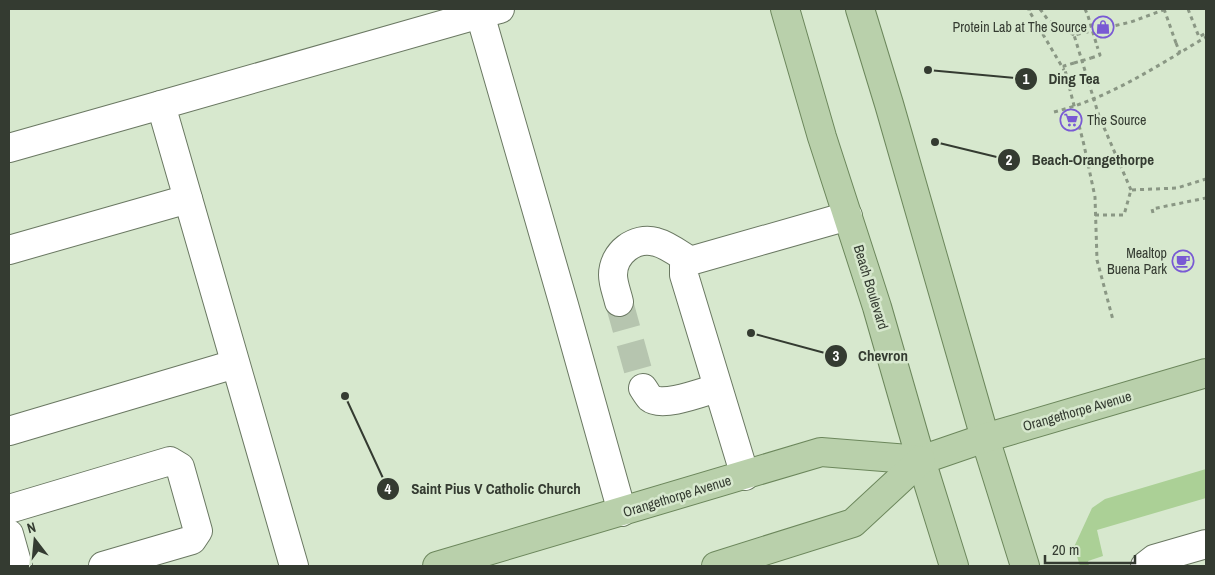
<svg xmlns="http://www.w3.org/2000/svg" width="1215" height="575" font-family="'Archivo Narrow',sans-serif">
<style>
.green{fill:#abd096}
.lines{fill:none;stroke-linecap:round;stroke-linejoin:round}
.minor-tunnel{stroke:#b6c5af;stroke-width:28;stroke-dasharray:28 14;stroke-linecap:butt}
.minor-casing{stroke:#6a7862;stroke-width:30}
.major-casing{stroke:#6c875c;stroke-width:30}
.path{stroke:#8a9784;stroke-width:3;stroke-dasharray:4 4;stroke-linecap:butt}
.minor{stroke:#fff;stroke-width:28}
.major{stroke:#b9d0ab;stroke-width:28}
.path-bridge{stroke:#8a9784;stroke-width:3;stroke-dasharray:4 4;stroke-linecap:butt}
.labels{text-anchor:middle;stroke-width:5;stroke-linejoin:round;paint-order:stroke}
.poi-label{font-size:14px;fill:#343b31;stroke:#d7e8ce;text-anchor:end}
.street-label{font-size:14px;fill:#343b31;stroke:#d7e8ce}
.leader{fill:none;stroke:#343b31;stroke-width:2}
.callout-dot{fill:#343b31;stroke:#d7e8ce;stroke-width:2}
.mark-label{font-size:15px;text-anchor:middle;font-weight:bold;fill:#fff}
.callout-label{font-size:15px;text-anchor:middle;font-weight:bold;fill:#343b31;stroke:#d7e8ce;stroke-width:5;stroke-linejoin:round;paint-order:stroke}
</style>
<rect width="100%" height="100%" fill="#d7e8ce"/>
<path class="green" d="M1206,469V498L1097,530L1103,556L1088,561L1089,566H1080L1074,547L1092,508L1105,499Z"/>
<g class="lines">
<path class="minor-tunnel" d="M619,302L643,388"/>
<g class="minor-casing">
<g id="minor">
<path d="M500,9L480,14L564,305L622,512"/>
<path d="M9,148L161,105"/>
<path d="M9,250L188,199"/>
<path d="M619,302C617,293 613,284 613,275C613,253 635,236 656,242C668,245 679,254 690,261"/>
<path d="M643,388C645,391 648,396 650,398C662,408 703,392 717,388"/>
<path d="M9,431L235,364"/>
<path d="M745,476L684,275V266L690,261L848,216"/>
<path d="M9,509L170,461L180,467L198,531L192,540L103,566"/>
<path d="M9,534L18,566"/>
<path d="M294,566L161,105L480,14"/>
<path d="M1145,566L1154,559L1206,544"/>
</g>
</g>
<g class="major-casing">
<g id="major">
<path d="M785,9L822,137L877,307L921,460L954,566"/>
<path d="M860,9L889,104L985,438L1025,566"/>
<path d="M437,566L821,452L921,460L985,438L1206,373"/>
<path d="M716,566L853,523L921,460"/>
</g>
</g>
<g class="path">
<path d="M1031,9H1028L1064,70"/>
<path d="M1040,9L1048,20L1074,35"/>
<path d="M1085,9L1088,16"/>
<path d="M1188,9L1199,37L1206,33"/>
<path d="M1176,43L1180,53"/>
<path d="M1091,58L1100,55L1097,46"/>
<path d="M1074,63L1064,66L1084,145L1095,197L1097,260L1113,320"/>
<path d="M1054,112C1110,98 1157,66 1206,37"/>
<path d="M1131,190L1099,116L1074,35L1131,22L1166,9"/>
<path d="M1153,213L1152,209L1206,198"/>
<path d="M1095,215H1124L1131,190L1177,188L1206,179"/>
</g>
<use href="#minor" class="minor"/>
<use href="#major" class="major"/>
<g class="path-bridge">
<path d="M1164,9L1176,43"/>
<path d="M1088,16L1097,46"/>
<path d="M1074,63L1091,58"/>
</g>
</g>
<defs>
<g id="shop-ring" transform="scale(1.125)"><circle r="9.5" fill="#d7e8ce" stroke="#795ad4" stroke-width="1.5"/><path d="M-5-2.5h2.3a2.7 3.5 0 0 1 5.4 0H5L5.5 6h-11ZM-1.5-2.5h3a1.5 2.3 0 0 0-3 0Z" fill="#795ad4"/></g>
<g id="supermarket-ring" transform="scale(1.125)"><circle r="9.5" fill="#d7e8ce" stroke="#795ad4" stroke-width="1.5"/><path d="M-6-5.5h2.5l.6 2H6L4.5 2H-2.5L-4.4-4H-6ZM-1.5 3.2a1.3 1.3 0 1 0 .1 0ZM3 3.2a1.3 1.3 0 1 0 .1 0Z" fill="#795ad4"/></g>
<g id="cafe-ring" transform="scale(1.125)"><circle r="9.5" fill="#d7e8ce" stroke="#795ad4" stroke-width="1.5"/><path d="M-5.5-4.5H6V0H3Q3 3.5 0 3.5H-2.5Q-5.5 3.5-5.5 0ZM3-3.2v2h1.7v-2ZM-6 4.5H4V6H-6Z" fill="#795ad4"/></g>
</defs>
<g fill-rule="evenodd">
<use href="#shop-ring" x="1103" y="27"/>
<use href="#supermarket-ring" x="1071" y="120"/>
<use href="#cafe-ring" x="1183" y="261"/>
</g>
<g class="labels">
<g class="poi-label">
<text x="1087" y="32">Protein Lab at The Source</text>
<text x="1087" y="125" text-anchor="start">The Source</text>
<text x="1167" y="258">Mealtop<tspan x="1167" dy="16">Buena Park</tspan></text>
</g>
<g class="street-label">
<text transform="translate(871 287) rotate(73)" y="5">Beach Boulevard</text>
<text transform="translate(1077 411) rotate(-16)" y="5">Orangethorpe Avenue</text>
<text transform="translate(677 496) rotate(-17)" y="5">Orangethorpe Avenue</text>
</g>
</g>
<path class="leader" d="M928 70L1026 79M935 142L1009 160M751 333L836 356M345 396L388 489"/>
<g class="callout-dot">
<circle cx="928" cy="70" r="5"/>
<circle cx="935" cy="142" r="5"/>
<circle cx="751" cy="333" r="5"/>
<circle cx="345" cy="396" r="5"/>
<circle cx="1026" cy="79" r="12"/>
<circle cx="1009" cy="160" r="12"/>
<circle cx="836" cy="356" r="12"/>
<circle cx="388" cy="489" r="12"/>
</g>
<g class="mark-label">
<text x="1026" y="84">1</text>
<text x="1009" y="165">2</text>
<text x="836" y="361">3</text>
<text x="388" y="494">4</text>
</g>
<g class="callout-label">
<text x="1074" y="84">Ding Tea</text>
<text x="1093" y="165">Beach-Orangethorpe</text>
<text x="883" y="361">Chevron</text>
<text x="496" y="494">Saint Pius V Catholic Church</text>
</g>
<rect width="1215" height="575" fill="none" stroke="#343b31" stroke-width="20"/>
<g transform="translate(35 540) rotate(344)" stroke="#d7e8ce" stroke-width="4" paint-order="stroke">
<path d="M0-4L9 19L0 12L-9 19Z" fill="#343b31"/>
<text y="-8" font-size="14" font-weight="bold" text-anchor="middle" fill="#343b31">N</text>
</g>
<path d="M1045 555v8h90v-8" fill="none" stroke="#343b31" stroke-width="2.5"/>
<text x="1052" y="555" font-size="15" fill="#343b31" stroke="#d7e8ce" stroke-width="4" paint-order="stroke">20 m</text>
</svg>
